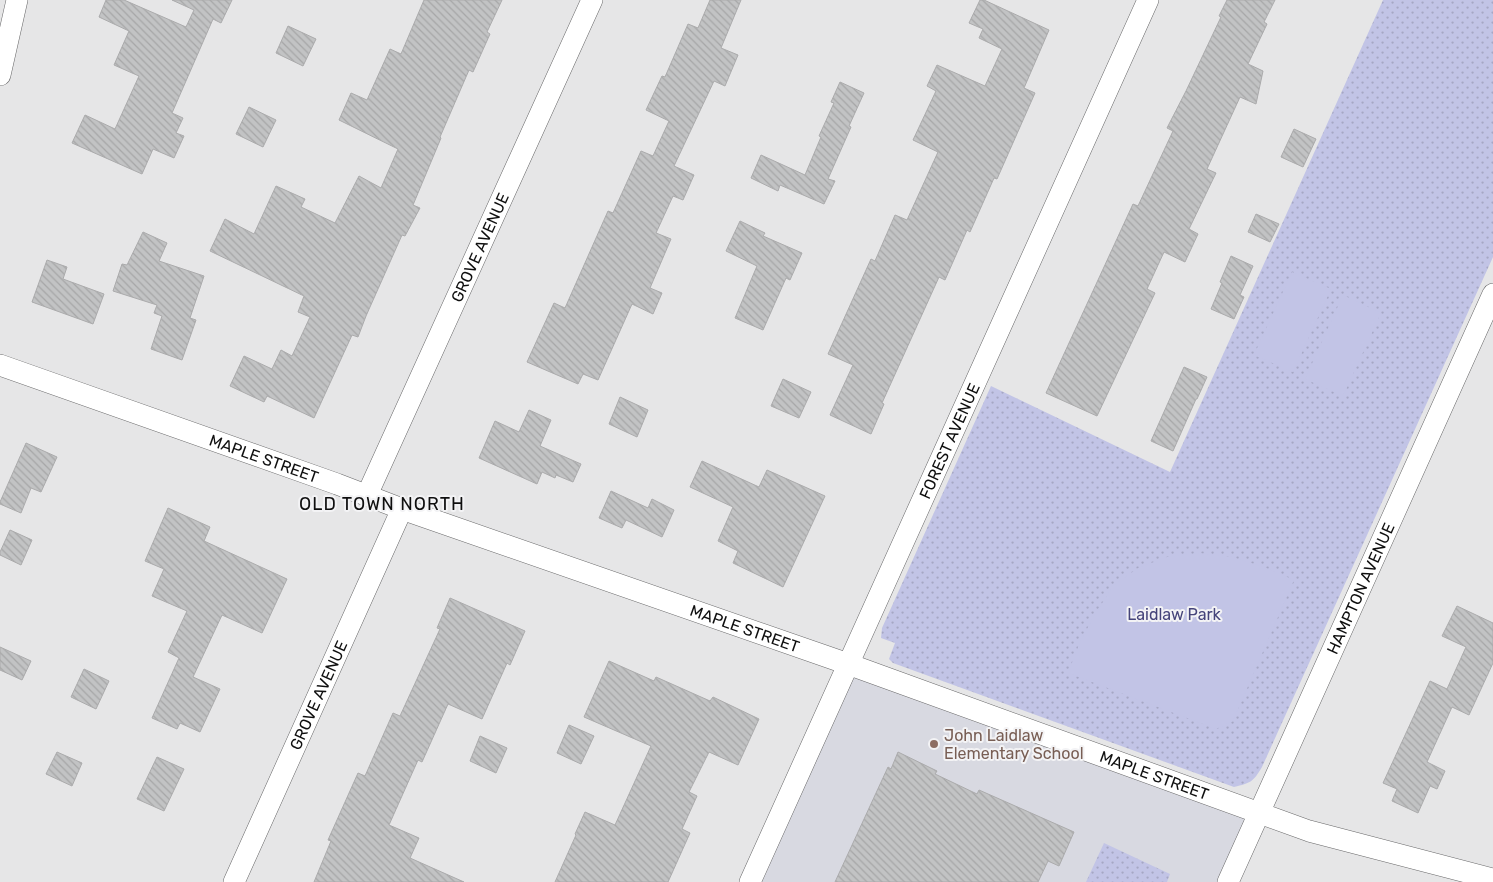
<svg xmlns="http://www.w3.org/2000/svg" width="1493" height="882" font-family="Rubik,sans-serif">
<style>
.built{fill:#d8d9e1}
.park{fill:url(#park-dots)}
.pitch{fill:#c2c4e6}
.building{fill:url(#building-back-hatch);stroke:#ababac}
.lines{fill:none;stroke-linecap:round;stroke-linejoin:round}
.street-casing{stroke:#686869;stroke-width:22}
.street{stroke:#fff;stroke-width:21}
.education-dot{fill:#8d6e63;stroke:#f3f3f5;stroke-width:2}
.labels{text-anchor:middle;stroke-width:4;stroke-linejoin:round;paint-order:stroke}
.street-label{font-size:16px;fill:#0f0f0f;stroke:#f3f3f5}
.park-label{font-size:16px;fill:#45447a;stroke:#f3f3f5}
.education-label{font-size:16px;fill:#785e54;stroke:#f3f3f5;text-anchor:start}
.neighbourhood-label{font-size:18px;letter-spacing:1px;fill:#0f0f0f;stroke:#f3f3f5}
</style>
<defs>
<pattern id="park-dots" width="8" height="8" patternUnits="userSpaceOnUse" patternTransform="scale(1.25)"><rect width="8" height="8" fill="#c2c4e6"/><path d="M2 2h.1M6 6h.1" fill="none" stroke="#a6a7c4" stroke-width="1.8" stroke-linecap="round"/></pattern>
<pattern id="building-back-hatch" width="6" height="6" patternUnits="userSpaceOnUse" patternTransform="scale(1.25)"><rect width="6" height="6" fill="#c2c3c4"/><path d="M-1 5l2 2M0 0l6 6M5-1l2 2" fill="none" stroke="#a6a6a7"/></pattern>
</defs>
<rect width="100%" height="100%" fill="#e6e6e7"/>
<path class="built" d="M851,671L1252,817L1222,882H755Z"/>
<g class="park">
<path d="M1383,0H1493V257L1262,767C1253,782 1251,783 1234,787L893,663L889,659L895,643L881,638L882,628L991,386L1170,472Z"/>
<path d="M1104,843L1170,874L1167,882H1086Z"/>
</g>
<g class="pitch">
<path d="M1292,272L1331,289L1293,372L1254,355Z"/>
<path d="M1343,295L1381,313L1343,396L1305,379Z"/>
<path d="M1199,553L1232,557L1264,567L1294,580L1233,721L1216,729L1068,673L1080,642L1095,614L1114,585L1138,568L1167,557Z"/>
</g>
<g class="building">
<path d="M106,0H124L186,27L194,10L172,0H232L221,23L213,19L172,113L183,118L176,133L184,136L174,158L153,149L142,174L72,143L85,115L115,129L139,76L114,65L129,31L99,17Z"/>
<path d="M424,0H502L487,32L490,34L473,72L469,70L440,137L441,138L413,205L420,208L405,236L402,235L366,316L358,337L352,335L314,418L267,396L264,402L230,386L244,356L272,369L281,350L292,356L310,317L298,312L304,296L210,251L225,219L254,234L276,186L305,199L301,207L335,223L359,176L381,188L398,149L339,120L351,93L367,100L390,49L401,54Z"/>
<path d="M710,0H741L721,48L738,55L725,86L714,81L674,166L694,175L683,200L673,196L656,233L671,239L650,288L662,293L653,314L632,304L598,380L583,374L578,384L527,362L554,303L565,308L608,211L613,213L641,151L653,156L669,121L646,110L662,76L665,77L688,24L698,28Z"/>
<path d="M980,0H984L1049,30L1024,88L1035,93L997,179L994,178L970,232L967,230L945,280L939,277L882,403L884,404L871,434L830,415L853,365L828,354L871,259L875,261L895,215L907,220L938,152L913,140L936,91L927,86L937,65L985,86L1002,49L979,38L983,29L969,23Z"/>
<path d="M1227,0H1275L1264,22L1267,24L1248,64L1263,71L1256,104L1240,97L1207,169L1216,173L1189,229L1198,234L1185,262L1164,252L1147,289L1155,293L1097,416L1046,393L1133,204L1138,206L1173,131L1167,128L1186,91L1221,17L1219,16Z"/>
<path d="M288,26L316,39L303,66L276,53Z"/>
<path d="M840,82L864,93L849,126L851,127L828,179L835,181L824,204L780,185L778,191L751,178L761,155L805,175L821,137L819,136L834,103L831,102Z"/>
<path d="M249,107L276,120L263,147L236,134Z"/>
<path d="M1294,129L1316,139L1303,167L1281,157Z"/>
<path d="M1256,214L1279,224L1270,242L1248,232Z"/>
<path d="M740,221L765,233L763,236L802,253L790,280L786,278L763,330L735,318L757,266L726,251Z"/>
<path d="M143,232L167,243L159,261L204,276L190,318L196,320L182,360L151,349L162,316L154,313L157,305L113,291L122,264L127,265Z"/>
<path d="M1231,256L1253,266L1240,295L1244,297L1234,319L1211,309L1222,283L1220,282Z"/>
<path d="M47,260L67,267L63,279L104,294L93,324L32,302Z"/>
<path d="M1184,367L1207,377L1197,399H1196L1173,451L1151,441Z"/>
<path d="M783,379L811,392L799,418L771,406Z"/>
<path d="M620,397L648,410L637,437L609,424Z"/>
<path d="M529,410L551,420L540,446L581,464L573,482L556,475L555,478L542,472L537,484L479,458L495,421L519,432Z"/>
<path d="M26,443L57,457L41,492L31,488L21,513L0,504V502Z"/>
<path d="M702,461L759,487L767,470L825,496L783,587L733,563L738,551L718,541L733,507L690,487Z"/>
<path d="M611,491L648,508L652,499L674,510L662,537L626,520L622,528L599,518Z"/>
<path d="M168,508L210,527L204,541L287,579L262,633L222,615L193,677L220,689L200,732L180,723L177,729L152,718L179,658L168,652L187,611L152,596L164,569L145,561Z"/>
<path d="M10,530L32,540L21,565L0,555V552Z"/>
<path d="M450,598L525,631L510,665L507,663L482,719L448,704L422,762L418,760L389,825L419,838L410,858L464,882H314L331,841L328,840L358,773L365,776L393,713L400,716L440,629L437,628Z"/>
<path d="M1457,606L1493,623V663L1469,715L1452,707L1427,762L1445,771L1437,789L1430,786L1418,813L1392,801L1397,789L1383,783L1430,681L1447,689L1466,647L1442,636Z"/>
<path d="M0,647L31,661L22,680L0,670Z"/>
<path d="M609,661L654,681L656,677L710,701L713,697L759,719L738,765L709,752L689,792L697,796L682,829L690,833L668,882H555L576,835L575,834L585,812L615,825L651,746L584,717Z"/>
<path d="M84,669L109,681L96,709L71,697Z"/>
<path d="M569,725L594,736L581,764L557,753Z"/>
<path d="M480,736L507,748L496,773L470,761Z"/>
<path d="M57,752L82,763L72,786L46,774Z"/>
<path d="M898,752L937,771L935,774L977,794L979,790L1074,832L1059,866L1048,861L1038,882H835L888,767L891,769Z"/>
<path d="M157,757L184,769L164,811L137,799Z"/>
</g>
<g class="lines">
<g class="street-casing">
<g id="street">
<path d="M0,75L17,0"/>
<path id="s1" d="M0,365L337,484L402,509L848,664L1309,831L1493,879"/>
<path id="s2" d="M367,495L592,0"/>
<path id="s3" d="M234,882L402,509"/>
<path id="s4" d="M750,882L1148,0"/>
<path id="s5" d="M1228,882L1493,294"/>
</g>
</g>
<use href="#street" class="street"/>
</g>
<circle class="education-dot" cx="934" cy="744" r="5"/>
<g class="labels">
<g class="street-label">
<text dy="6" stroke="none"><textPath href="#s2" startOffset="272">GROVE AVENUE</textPath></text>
<text dy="6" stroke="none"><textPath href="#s4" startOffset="484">FOREST AVENUE</textPath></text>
<text dy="6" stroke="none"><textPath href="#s1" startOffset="280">MAPLE STREET</textPath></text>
<text dy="6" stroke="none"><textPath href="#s5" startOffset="322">HAMPTON AVENUE</textPath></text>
<text dy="6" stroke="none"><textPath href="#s1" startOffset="790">MAPLE STREET</textPath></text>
<text dy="6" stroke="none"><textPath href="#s3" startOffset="205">GROVE AVENUE</textPath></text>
<text dy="6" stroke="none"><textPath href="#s1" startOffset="1225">MAPLE STREET</textPath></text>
</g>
<g class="park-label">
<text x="1174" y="620">Laidlaw Park</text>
</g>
<g class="education-label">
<text x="944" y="741">John Laidlaw<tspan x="944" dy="18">Elementary School</tspan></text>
</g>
<g class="neighbourhood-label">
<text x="382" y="510">OLD TOWN NORTH</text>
</g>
</g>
</svg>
